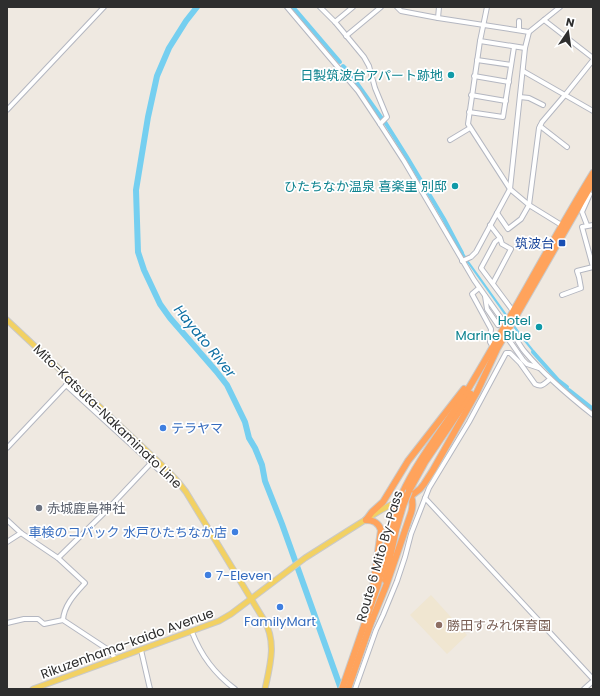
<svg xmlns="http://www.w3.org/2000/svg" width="600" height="696" font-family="Poppins,'Noto Sans JP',sans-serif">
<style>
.education{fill:#f0e6d1}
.water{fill:#75cff0}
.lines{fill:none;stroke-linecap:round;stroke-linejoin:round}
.canal{stroke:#75cff0;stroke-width:4}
.river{stroke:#75cff0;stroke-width:6}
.minor-casing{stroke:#b4b7c1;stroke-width:6}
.major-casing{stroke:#c9c9c9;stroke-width:7}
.highway-casing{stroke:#c9c9c9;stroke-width:8}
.minor{stroke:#fff;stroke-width:4}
.major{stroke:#f2d163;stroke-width:5}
.highway{stroke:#ffa35c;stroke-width:6}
.highway-bridge-casing{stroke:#c9c9c9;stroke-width:8;stroke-linecap:butt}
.highway-bridge{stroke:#ffa35c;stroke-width:6}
.culture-dot{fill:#0f9aa8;stroke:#fff;stroke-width:1.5}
.transit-dot{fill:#1a4fb4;stroke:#fff;stroke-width:1.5}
.shop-dot{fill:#3f7fe0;stroke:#fff;stroke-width:1.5}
.worship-dot{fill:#6b7280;stroke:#fff;stroke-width:1.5}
.education-dot{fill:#8d6e63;stroke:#fff;stroke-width:1.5}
.labels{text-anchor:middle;stroke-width:3.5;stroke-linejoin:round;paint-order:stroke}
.culture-label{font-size:13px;fill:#0d838f;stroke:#fff;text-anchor:end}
.transit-label{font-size:13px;fill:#164399;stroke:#fff;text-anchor:end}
.street-label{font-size:13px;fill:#2e2e2e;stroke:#fff}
.shop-label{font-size:13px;fill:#366cbe;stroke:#fff;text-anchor:start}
.worship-label{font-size:13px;fill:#5b616d;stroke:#fff;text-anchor:start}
.education-label{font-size:13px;fill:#785e54;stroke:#fff;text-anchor:start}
.water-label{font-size:14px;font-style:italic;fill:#0d6fa3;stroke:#fff}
</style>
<rect width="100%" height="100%" fill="#efe9e1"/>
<path class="education" d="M431,595L467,635L447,654L410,615Z"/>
<path class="water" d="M461,248L468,260L521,334L537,354L535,355L519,335L466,261L459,250Z"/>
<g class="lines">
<g class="canal">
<path d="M293,7L340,62"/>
<path d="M343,66L349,72L383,120"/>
<path d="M385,122L407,157L444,219L462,253"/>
<path d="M533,352L558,380L567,387"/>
<path d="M569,390L593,409"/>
</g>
<path class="river" d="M197,7L186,21L169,48L157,76L148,117L136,190L138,252L144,270L160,304L170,318L216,371L227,385L245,422L249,438L255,448L262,465L265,481L282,524L341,689"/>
<g class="minor-casing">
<g id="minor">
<path d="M287,7L358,91L380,124L404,161L474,280L503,321"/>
<path d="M320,7L335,22L364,57L369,66L375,88L387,117L380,124"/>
<path d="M397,7L401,11L438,18L529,32"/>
<path d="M487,7L480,41L468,124L510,189L529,205L563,226"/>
<path d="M438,18L439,7"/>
<path d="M544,20L593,58"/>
<path d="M519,21V30"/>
<path d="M335,22L353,7"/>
<path d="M346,36L381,7"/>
<path d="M480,41L525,48"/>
<path d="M477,60L511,65"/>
<path d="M523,71L593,111"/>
<path d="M474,76L509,82"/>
<path d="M471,95L506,101"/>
<path d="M520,97L529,98L543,105"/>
<path d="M7,110L104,7"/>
<path d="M469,112L503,117L514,47"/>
<path d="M540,126L567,147"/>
<path d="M450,140L470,128"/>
<path d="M497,213L508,229L521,219L529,205L539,128L542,122L565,95L593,60"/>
<path d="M490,225L500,238L502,244L511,249L493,283"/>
<path d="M587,225L582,212L590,194L587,192"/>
<path d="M500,238L495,242L481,268L513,311"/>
<path d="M462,261L471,257L476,252L510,189L525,48L529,32L560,7"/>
<path d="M593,267L582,227L593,225"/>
<path d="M479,288L472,294L491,329L490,342L493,347"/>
<path d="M562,295L581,288L579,277L577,271L593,267"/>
<path d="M485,296L487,309L498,325"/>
<path d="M512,332C516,338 520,346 525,352C545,376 569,396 593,415"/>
<path d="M509,340L523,360L527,364L539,368"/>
<path d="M66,385L171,481"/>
<path d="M7,448L71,380"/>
<path d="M425,498L593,679"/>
<path d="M7,520L21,533L58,558L85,583C75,594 64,605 63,620"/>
<path d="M7,542L21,533"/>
<path d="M58,558L105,512L152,462"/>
<path d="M7,623L24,619H38L44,624L63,620L107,649L116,659"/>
<path d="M192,632C201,656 215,674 235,689"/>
<path d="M141,650L150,689"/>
<path d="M355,689L376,630L383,615L397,581L405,557L411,534L429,488L469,422L506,353H510L520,363L535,384C542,388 545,383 550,379"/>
<path d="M584,689L593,681"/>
</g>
</g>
<g class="major-casing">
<g id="major">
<path d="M7,320L166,469L179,483L186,492L264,620C277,642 270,666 265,689"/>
<path d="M33,689L219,621L231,614L305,558L346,532L381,510L400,500"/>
</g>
</g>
<g class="highway-casing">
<g id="highway">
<path d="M409,491L425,462L471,394"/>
<path d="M402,494C420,455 448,423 470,386C512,316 550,243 593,173"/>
<path d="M366,520L372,512L383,502L408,461L464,389"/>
<path d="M366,520C373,520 378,522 381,530L373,588"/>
<path d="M385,580L396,530L403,506"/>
<path d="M372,620L386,586L411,513C413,507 413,502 411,496L420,489L424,484L433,470L477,392L497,349L593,182"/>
<path d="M342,689L378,585L391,528L397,507"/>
<path d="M348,689L373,617"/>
</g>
</g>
<use href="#minor" class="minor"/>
<use href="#major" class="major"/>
<use href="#highway" class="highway"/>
<g class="highway-bridge-casing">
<g id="highway-bridge">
<path d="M403,506L409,491"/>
<path d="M397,507L402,494"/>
</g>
</g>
<use href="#highway-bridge" class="highway-bridge"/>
</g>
<g class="culture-dot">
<circle cx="451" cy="75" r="4"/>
<circle cx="455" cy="186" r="4"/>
<circle cx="539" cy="327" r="4"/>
</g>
<rect class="transit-dot" x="558" y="239" width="8" height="8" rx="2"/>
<g class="shop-dot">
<circle cx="163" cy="428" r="4"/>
<circle cx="235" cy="532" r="4"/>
<circle cx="208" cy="575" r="4"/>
<circle cx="280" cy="607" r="4"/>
</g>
<circle class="worship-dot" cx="39" cy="508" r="4"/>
<circle class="education-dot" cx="439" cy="625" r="4"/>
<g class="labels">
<g class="culture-label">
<text x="443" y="80">日製筑波台アパート跡地</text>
<text x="447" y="191">ひたちなか温泉 喜楽里 別邸</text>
<text x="531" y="325">Hotel<tspan x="531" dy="15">Marine Blue</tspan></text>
</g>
<g class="transit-label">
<text x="554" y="248">筑波台</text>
</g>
<g class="street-label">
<text transform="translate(108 416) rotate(44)" y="5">Mito-Katsuta-Nakaminato Line</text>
<text transform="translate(379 556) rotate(-74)" y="5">Route 6 Mito By-Pass</text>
<text transform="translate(127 643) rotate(-20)" y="5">Rikuzenhama-kaido Avenue</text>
</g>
<g class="shop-label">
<text x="171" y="433">テラヤマ</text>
<text x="227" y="537" text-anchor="end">車検のコバック 水戸ひたちなか店</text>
<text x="216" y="580">7-Eleven</text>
<text x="280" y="626" text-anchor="middle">FamilyMart</text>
</g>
<g class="worship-label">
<text x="47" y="513">赤城鹿島神社</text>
</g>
<g class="education-label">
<text x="447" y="630">勝田すみれ保育園</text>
</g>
<g class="water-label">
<text transform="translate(205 341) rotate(51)" y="5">Hayato River</text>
</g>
</g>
<rect width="600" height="696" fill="none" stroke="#2e2e2e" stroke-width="16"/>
<g transform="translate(568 32) rotate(13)" stroke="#ffffff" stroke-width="3" paint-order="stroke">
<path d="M0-3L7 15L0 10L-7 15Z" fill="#2e2e2e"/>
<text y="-6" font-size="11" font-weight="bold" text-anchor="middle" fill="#2e2e2e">N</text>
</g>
</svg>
